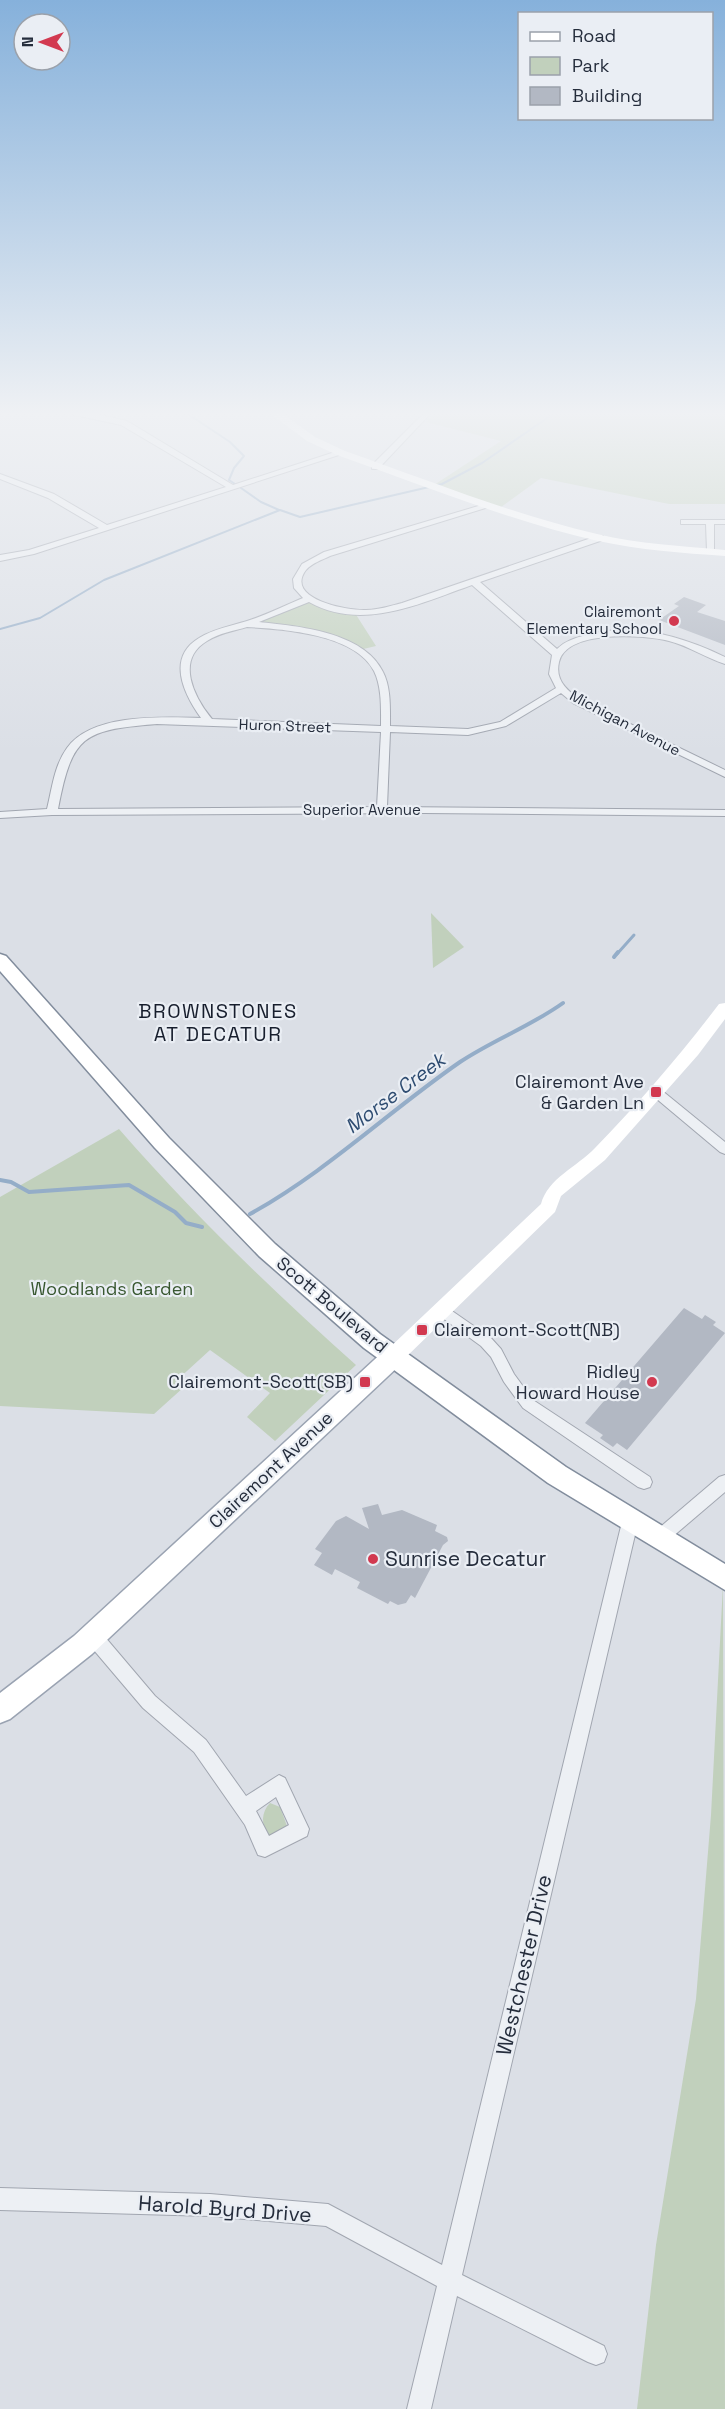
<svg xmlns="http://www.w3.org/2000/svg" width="725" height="2409" font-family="'Space Grotesk',sans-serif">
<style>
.green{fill:#c1d0bc}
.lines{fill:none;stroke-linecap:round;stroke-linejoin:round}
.stream-far2{stroke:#94adc8;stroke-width:2}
.stream-far1{stroke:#94adc8;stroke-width:3}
.stream{stroke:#94adc8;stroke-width:4}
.building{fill:#b2b8c3}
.minor-casing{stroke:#a1a6b0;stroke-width:2}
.primary-casing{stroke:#9aa3b2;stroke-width:3}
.trunk-casing{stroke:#828d9d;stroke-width:3}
.minor{fill:#edf0f4;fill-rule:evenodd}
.secondary{fill:#fff;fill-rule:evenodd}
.primary{fill:#fff;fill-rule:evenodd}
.trunk{fill:#fff;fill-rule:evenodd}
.poi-dot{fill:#d23950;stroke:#eaeef4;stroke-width:2}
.labels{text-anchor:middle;stroke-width:4.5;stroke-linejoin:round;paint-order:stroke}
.far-poi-label{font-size:15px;fill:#252d3c;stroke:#eaeef4;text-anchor:end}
.far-street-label{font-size:15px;fill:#252d3c;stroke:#eaeef4}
.poi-label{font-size:18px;fill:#252d3c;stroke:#eaeef4;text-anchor:end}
.park-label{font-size:18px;fill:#395831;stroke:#eaeef4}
.street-label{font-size:18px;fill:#252d3c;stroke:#eaeef4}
.neighbourhood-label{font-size:20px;letter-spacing:1.5px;fill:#171e2d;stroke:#eaeef4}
.water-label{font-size:20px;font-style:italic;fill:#2e4c71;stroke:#eaeef4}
.near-poi-label{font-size:21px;fill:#252d3c;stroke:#eaeef4;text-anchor:start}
.near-street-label{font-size:21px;fill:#252d3c;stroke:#eaeef4}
</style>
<rect width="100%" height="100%" fill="#dbdfe6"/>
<g class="green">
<path d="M433,414H725V504H669L541,478L497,510L434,485L501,441L426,422Z"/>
<path d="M307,601L353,610L376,646L359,650L348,641L254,623Z"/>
<path d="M431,913L464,947L433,968Z"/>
<path d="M119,1129C193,1214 273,1291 356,1365L275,1441L247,1417L270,1393L210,1350L176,1381L184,1387L154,1414L0,1406V1197Z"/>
<path d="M723,1584L725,2409H637L656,2245L696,1999L711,1815Z"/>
<path d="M270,1803L280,1807L287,1826L272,1836L268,1835C261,1825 261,1812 270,1803Z"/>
</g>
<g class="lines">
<g class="stream-far2">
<path d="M188,414L230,442L244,456L234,468L229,480L235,484"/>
<path d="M241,488L261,502L279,510"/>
<path d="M0,629L40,618L104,580L280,510L300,517L442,484L482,463L553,414"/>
</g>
<path class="stream-far1" d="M617,954L634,935"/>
<g class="stream">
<path d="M614,957L618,952"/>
<path d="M0,1180L11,1182L29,1192L129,1185L175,1212L186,1223L202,1227"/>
<path d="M250,1214C326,1172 389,1111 460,1062C493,1040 531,1026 563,1003"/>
</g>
</g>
<g class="building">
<path d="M684,597L706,605L697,612L725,621V645L659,620L679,606L674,604Z"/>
<path d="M684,1308L702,1319L705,1315L716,1322L713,1325L725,1333L627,1450L617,1443L613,1447L600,1438L603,1435L585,1423Z"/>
<path d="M378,1504L382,1515L402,1510L437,1525L435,1531L447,1537L448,1541L443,1545L415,1598L411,1595L406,1603L398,1605L390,1601L388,1604L357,1588L360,1582L335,1569L332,1575L314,1565L322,1553L315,1549L336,1521L346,1516L369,1529L362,1508Z"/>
</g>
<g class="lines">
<g class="minor-casing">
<g id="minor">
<path d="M70,414H97L127,421L233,485L338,451L345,453L34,554L0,561V555L29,550L99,528L48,498L0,479V474L54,494L107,525L226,487L121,425Z"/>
<path d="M423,414H430L378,469H372V465Z"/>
<path d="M485,504L492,506L330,556C322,560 312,563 306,570C284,599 347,611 366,610C378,610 390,606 402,603L597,536H603V540L480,582L557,649C565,641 575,638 586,635C633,622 682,636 725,657V664C706,658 689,646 669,641C645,635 567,629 559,662C555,680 566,689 579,699L725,770V777L573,703L561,693L506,726L468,735L390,732L387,807L725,810V816L424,813L52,815L0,818V812L47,809C52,789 54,766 67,748C92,713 163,717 201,718C184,694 166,658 199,638C213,629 231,626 247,621C266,615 284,606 303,598L294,588L293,579L302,564L324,552ZM472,585L552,655L549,674L556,688L500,722L468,729L390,726C390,709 391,687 383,672C364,632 298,626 259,622L309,602C362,632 421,603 472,585ZM247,627C284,629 355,634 374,671C382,687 381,709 381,726L212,719C194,697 175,660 207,641C219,633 234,631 247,627ZM157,724L381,732L377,807L58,809C72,735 83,730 157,724Z"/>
<path d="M681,520H725V524H714V554L707,552L706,524H681Z"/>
<path d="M656,1088L660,1089L725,1142V1154L720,1152L652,1095L650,1092Z"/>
<path d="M442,1304L491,1338L501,1349L514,1374L533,1400L650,1477L652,1482L650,1487L644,1489L638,1487L523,1408L504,1382L491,1357L481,1346L437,1314L435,1310L437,1306Z"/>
<path d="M725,1475V1492L664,1544L658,1546L652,1544L650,1539L652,1534L719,1477Z"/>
<path d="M630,1515L636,1517L638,1522L462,2275L604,2346L607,2354L604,2362L596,2365L588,2362L457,2296L431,2409H407L437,2286L326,2226L210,2216L0,2210V2188L210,2194L328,2204L442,2265L622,1522L624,1517Z"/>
<path d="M93,1628L99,1630L155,1696L206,1740L246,1796L279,1775L285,1778L309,1829L307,1836L265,1857L258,1855L245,1825L194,1752L143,1708L87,1642L85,1636L87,1630ZM276,1797L289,1825L269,1836L256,1811Z"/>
</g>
</g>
<g class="primary-casing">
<path id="primary" d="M394,1347L402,1349L405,1356L402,1363L92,1654L10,1719L0,1723V1693L74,1636L386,1349Z"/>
</g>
<g class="trunk-casing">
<path id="trunk" d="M0,954L6,956L169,1138L275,1244L380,1334L566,1467L725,1564V1590L548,1483L364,1348L259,1256L155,1148L0,971Z"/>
</g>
<use href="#minor" class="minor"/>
<g class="secondary">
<path d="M271,414H283L315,437L345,451C428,480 511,514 597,534C639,544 682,546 725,550V556C682,553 640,550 598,541C509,521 423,485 337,455L307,441Z"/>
<path d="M725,1003V1019L698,1055L605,1160L561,1196L555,1212L401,1362L394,1364L387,1362L384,1356L387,1350L541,1204C548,1178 577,1167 595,1148C639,1103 681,1054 719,1004Z"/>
</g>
<use href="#primary" class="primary"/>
<use href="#trunk" class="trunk"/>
</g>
<linearGradient id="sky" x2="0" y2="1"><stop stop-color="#86b1db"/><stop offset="0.55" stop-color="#eff1f4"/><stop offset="1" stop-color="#eff1f4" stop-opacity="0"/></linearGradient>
<rect width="725" height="752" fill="url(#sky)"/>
<g class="poi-dot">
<circle cx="674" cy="621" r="6"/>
<rect x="650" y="1086" width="12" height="12" rx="3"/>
<rect x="416" y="1324" width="12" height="12" rx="3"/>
<rect x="359" y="1376" width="12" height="12" rx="3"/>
<circle cx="652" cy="1382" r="6"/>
<circle cx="373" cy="1559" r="6"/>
</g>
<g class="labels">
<g class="far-poi-label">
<text x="662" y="617">Clairemont<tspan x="662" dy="17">Elementary School</tspan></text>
</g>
<g class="far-street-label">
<text transform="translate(625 723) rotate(28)" y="5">Michigan Avenue</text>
<text transform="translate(285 726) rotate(2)" y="5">Huron Street</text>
<text x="362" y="815">Superior Avenue</text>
</g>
<g class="poi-label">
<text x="644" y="1088">Clairemont Ave<tspan x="644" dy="21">&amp; Garden Ln</tspan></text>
<text x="434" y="1336" text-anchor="start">Clairemont-Scott(NB)</text>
<text x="640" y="1378">Ridley<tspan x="640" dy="21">Howard House</tspan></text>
<text x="353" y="1388">Clairemont-Scott(SB)</text>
</g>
<g class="park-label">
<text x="112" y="1295">Woodlands Garden</text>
</g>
<g class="street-label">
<text transform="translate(332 1305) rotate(40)" y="6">Scott Boulevard</text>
<text transform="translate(271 1470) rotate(-43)" y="6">Clairemont Avenue</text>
</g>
<g class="neighbourhood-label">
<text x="218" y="1018">BROWNSTONES<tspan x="218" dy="23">AT DECATUR</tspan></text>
</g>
<g class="water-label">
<text transform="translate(395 1093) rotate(-37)" y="7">Morse Creek</text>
</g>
<g class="near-poi-label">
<text x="385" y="1566">Sunrise Decatur</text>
</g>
<g class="near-street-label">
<text transform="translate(524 1965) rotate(-77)" y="7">Westchester Drive</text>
<text transform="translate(225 2209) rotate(4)" y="7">Harold Byrd Drive</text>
</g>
</g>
<rect x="518" y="12" width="195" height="108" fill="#eaeef4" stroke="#9ba1aa" stroke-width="1.5"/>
<rect x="530" y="32" width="30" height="9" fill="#ffffff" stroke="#9ba1aa" stroke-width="1.5"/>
<text x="572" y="42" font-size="18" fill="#252d3c">Road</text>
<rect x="530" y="57" width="30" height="18" fill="#c1d0bc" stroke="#9ba1aa" stroke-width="1.5"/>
<text x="572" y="72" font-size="18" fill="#252d3c">Park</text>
<rect x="530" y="87" width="30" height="18" fill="#b2b8c3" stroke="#9ba1aa" stroke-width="1.5"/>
<text x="572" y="102" font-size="18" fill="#252d3c">Building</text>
<g transform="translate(42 42) rotate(270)"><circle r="28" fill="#eaeef4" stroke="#9ba1aa" stroke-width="1.5"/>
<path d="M0-4.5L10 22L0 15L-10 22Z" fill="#d23950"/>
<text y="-9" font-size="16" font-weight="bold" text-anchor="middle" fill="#252d3c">N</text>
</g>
</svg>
